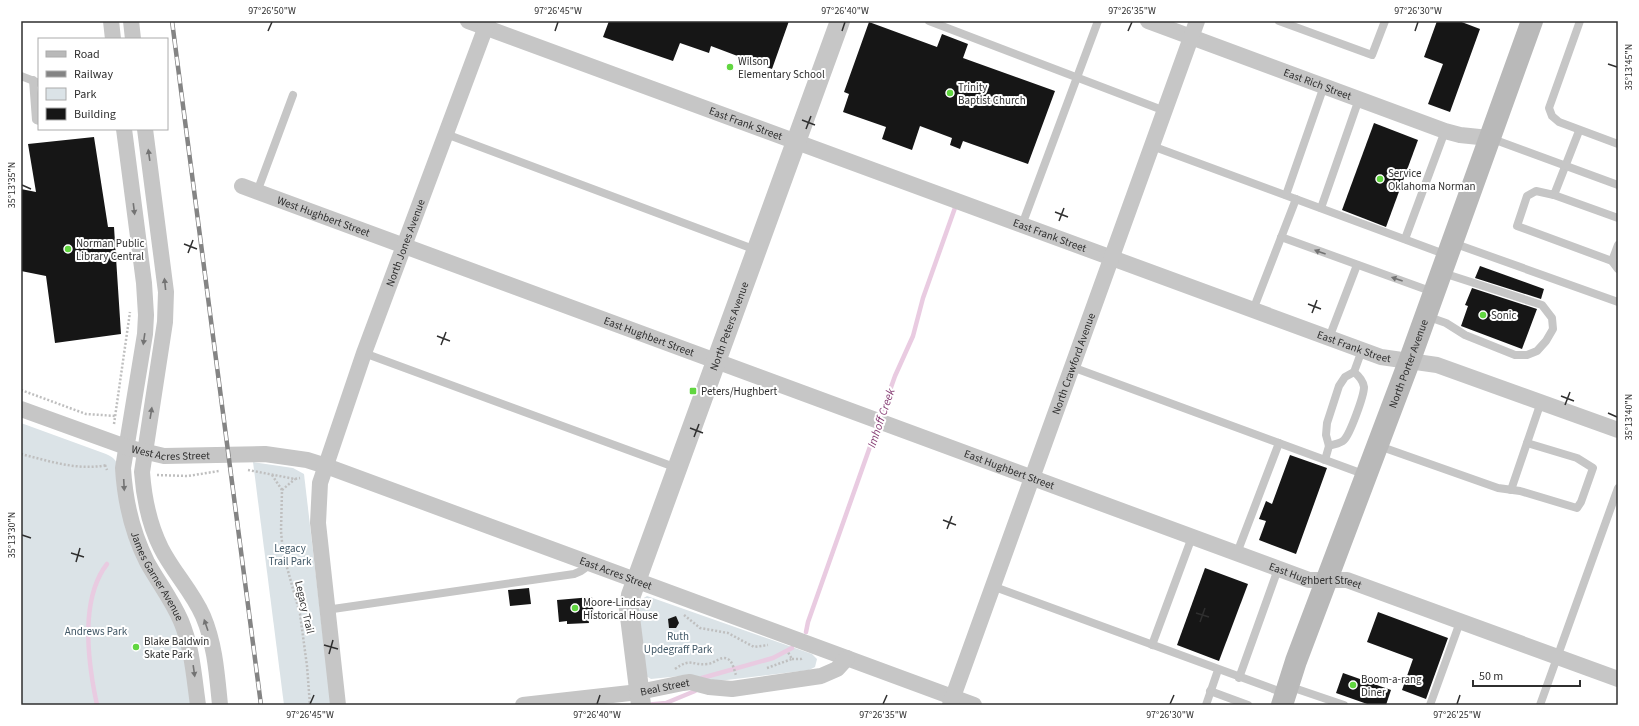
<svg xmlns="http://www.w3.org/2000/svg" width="1639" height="726" font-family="'Source Sans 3',sans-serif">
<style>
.green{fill:#dbe3e7}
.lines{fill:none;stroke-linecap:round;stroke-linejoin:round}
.stream{stroke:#e9cbe1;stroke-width:4.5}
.building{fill:#161616}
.path{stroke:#bfbfbf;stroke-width:2.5;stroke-dasharray:2 2;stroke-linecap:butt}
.service{stroke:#c6c6c6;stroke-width:8}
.minor{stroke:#c6c6c6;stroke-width:16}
.tertiary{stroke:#c6c6c6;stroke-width:20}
.secondary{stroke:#b9b9b9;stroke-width:22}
.rail-casing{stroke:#848484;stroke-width:4.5}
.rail{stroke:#fff;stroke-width:3;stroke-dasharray:9;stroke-linecap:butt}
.oneway{fill:#737373}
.ticks{fill:none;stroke:#2f2f2f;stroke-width:1.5}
.poi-dot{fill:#61d640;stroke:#fff;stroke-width:1.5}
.labels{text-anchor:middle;stroke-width:4;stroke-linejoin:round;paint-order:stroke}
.poi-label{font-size:11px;fill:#2f2f2f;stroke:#fff;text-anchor:start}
.street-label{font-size:11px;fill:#2f2f2f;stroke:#fff}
.park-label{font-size:11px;fill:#405766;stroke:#fff}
.water-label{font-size:12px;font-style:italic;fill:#8a4378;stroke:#fff}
.neatline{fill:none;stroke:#2f2f2f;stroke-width:1.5}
.ticks-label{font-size:10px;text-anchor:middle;fill:#2f2f2f}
</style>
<rect width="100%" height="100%" fill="#fff"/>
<g class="green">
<path d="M21,423L106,454C115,458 118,462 119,472L179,628L196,705H21Z"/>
<path d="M253,462L293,468L304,474L331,705H284Z"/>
<path d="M647,596L812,654L817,659L815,667L809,670L710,682L680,676L651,679L646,676L639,612L642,599Z"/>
</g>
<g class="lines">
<g class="stream">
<path d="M806,632L808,622L895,376L913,336L923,298L956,205"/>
<path d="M701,681L702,678L709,676L773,658L792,648"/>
<path d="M97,705C88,663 79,600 107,564"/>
<path d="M645,705L666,703L695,691L697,688"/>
</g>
</g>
<g class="building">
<path d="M609,21H789L772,69L711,46L709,53L680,43L673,61L603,37Z"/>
<path d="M1437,21H1459L1480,29L1450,112L1428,104L1443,64L1424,57Z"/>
<path d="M869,22L937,47L942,34L968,44L963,58L1055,91L1028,164L963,141L960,149L950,145L952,138L920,126L912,150L882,139L886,127L843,112L849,94L844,92Z"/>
<path d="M1374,123L1418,140L1386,227L1342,210Z"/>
<path d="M94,137L108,227H114L121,334L55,343L46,276L21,271V189L36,192L28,144Z"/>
<path d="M1480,266L1544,289L1541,299L1475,278Z"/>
<path d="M1472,288L1537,309L1522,349L1461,326L1468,306L1465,305Z"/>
<path d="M1290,455L1327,468L1296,554L1259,540L1266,521L1259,519L1266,501L1272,504Z"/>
<path d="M1205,568L1248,584L1219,661L1177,645Z"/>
<path d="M529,588L531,604L510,606L508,590Z"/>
<path d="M592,597L594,617L588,618L589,623L567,624V621L559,622L557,600Z"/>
<path d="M1378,612L1448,638L1426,699L1402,690L1413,659L1367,642Z"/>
<path d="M676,616L679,623L676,628H669L668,619Z"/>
<path d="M1343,673L1391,690L1386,705H1370L1336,693Z"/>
</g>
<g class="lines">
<g class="path">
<path d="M21,390L86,414L116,416"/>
<path d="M114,424L130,312"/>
<path d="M21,454C49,461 78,471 107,465"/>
<path d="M105,465L107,470"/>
<path d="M248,470L295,479L300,478"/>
<path d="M157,475L188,476L219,471"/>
<path d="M272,475L282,490L281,531L283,553L300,614L307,666L310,705"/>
<path d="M282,490L295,479"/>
<path d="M684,615L700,628L728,633L754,647L768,645"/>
<path d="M792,659H801L803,658"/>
<path d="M767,668L792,659L788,652"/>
<path d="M675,669C692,657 692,666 707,664C715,664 720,655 728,659C733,662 734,670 736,675"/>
</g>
<g class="service">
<path d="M929,21L1165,111"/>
<path d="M1279,21L1372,55L1385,21"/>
<path d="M1580,21L1549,108L1552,116L1559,122L1618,144"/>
<path d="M21,76L39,83"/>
<path d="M33,80L36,120L39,121"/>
<path d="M1579,131L1554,195L1536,191L1527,196L1517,226L1612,261"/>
<path d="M446,134L756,250"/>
<path d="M1490,138L1618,185"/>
<path d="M1152,146L1447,255"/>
<path d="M257,192L293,95"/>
<path d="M1286,195L1324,86"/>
<path d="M1554,195L1618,218"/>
<path d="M1321,208L1359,99"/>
<path d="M1022,225L1098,21"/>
<path d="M1281,237L1433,292"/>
<path d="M1405,239L1445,131"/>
<path d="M1453,243L1618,302"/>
<path d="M1618,245L1612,261L1618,269"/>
<path d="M1253,310L1296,199"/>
<path d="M1426,316L1446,323L1465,335L1515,355H1527L1537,351L1546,341L1553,329L1552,318L1542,305L1443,273"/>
<path d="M1329,338L1357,265"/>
<path d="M364,353L677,468"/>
<path d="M1072,367L1366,475"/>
<path d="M1329,446C1334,444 1340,444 1344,440C1350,434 1364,396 1364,387C1363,380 1359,376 1354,372"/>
<path d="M1379,446L1498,488L1520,491L1577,508L1581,502L1593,468L1577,458L1527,443L1541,402"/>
<path d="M1325,460L1329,446L1326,435L1327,423L1339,386L1345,377L1354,372L1362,350"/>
<path d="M1511,490L1527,443"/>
<path d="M1237,553L1279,443"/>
<path d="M992,586L1284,693"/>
<path d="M326,610L574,574L581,571L591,564"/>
<path d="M1152,645L1192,537"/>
<path d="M1239,678L1278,569"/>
<path d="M1288,686L1344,705"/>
<path d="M1210,691L1248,705"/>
<path d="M1206,705L1218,670"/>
<path d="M1430,705L1460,622"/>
<path d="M1540,705L1618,488"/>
</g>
<g class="minor">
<path d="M111,21L113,39"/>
<path d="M131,21L133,39"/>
<path id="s1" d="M468,21L1381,357L1437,365L1618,430"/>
<path id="s2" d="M1148,21L1445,131L1460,135L1489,138"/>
<path id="s3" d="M124,129L144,283L146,315L145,334L123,468C125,502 132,532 147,562C158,582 172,600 181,621C192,647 194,677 198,705"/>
<path d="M145,129L166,292L165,322L142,472C144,499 149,524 161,548C173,572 192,591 203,616C215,644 217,675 220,705"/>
<path id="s4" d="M242,186L1309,580H1347L1618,679"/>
<path id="s5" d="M21,409L126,447L164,456L265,454L307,460L326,466L974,705"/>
<path id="s6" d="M338,705L318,523L320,483L364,353L488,21"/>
<path id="s7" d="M523,705L639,692L683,683L690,682L709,687L732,689L821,676L837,669L847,658"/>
<path id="s8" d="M950,705L1197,21"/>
</g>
<path class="tertiary" id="s9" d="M641,705L629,609L631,595L840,21"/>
<path class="secondary" id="s10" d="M1282,705L1296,661L1409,362L1532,21"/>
<g class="rail-casing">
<path id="rail" d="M172,21L261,705"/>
</g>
<use href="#rail" class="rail"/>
</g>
<defs><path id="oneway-solid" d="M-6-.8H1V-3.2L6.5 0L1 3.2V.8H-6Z"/></defs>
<g class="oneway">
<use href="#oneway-solid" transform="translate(149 155) rotate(-98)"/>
<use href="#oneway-solid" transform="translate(134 209) rotate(83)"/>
<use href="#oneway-solid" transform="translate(1320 252) rotate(-160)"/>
<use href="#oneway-solid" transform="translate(1397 279) rotate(-161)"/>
<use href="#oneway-solid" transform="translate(165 284) rotate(-96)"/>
<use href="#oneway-solid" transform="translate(144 339) rotate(98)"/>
<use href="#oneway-solid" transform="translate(151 413) rotate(-81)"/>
<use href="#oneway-solid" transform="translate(124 485) rotate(87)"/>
<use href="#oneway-solid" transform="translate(206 625) rotate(-109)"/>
<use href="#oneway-solid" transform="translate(194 671) rotate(82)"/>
</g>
<path class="ticks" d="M268,31L272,22M555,31L558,22M842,31L845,22M1128,31L1132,22M1415,31L1418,22M1608,64L1617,67M802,120L815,125M806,129L811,116M22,185L31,189M1055,212L1068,217M1059,221L1064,208M184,244L197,249M188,253L193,240M1308,304L1321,309M1312,313L1317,300M437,336L450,341M441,345L446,332M1561,396L1574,401M1565,405L1570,392M1608,413L1617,417M690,428L703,433M694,437L699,424M943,520L956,525M947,529L952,516M22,535L31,538M71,553L84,557M76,562L80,548M1196,613L1209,617M1200,622L1205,608M324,645L338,649M329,654L333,640M310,704L314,695M597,704L600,695M883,704L887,695M1170,704L1174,695M1457,704L1460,695"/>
<g class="poi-dot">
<circle cx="730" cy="67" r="4"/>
<circle cx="950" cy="93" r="4"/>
<circle cx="1380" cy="179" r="4"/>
<circle cx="68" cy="249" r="4"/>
<circle cx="1483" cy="315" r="4"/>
<rect x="689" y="387" width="8" height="8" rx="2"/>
<circle cx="575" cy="608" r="4"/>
<circle cx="136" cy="647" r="4"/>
<circle cx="1353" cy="685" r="4"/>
</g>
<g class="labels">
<g class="poi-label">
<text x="738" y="65">Wilson<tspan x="738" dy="13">Elementary School</tspan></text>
<text x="958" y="91">Trinity<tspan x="958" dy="13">Baptist Church</tspan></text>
<text x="1388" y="177">Service<tspan x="1388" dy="13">Oklahoma Norman</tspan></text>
<text x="76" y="247">Norman Public<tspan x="76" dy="13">Library Central</tspan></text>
<text x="1491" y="319">Sonic</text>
<text x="701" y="395">Peters/Hughbert</text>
<text x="583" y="606">Moore-Lindsay<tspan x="583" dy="13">Historical House</tspan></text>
<text x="144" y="645">Blake Baldwin<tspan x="144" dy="13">Skate Park</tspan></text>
<text x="1361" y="683">Boom-a-rang<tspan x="1361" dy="13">Diner</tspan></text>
</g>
<g class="street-label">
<text dy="4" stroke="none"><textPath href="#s2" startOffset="181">East Rich Street</textPath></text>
<text dy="4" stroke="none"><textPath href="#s1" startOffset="296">East Frank Street</textPath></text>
<text dy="4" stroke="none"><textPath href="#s4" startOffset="87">West Hughbert Street</textPath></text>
<text dy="4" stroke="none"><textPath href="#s1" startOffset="620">East Frank Street</textPath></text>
<text dy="4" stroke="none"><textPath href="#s6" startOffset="478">North Jones Avenue</textPath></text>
<text dy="4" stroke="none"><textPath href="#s9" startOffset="397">North Peters Avenue</textPath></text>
<text dy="4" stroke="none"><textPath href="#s4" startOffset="434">East Hughbert Street</textPath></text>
<text dy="4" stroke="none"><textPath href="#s1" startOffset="944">East Frank Street</textPath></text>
<text dy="4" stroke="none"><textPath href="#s8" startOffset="363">North Crawford Avenue</textPath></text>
<text dy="4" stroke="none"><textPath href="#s10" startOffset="364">North Porter Avenue</textPath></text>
<text dy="4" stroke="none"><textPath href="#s5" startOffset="157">West Acres Street</textPath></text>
<text dy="4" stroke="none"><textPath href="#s4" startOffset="818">East Hughbert Street</textPath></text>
<text dy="4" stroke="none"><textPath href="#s5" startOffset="623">East Acres Street</textPath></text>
<text dy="4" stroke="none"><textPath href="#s4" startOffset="1143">East Hughbert Street</textPath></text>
<text dy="4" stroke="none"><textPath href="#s3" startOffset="457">James Garner Avenue</textPath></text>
<text transform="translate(305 607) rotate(77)" y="4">Legacy Trail</text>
<text dy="4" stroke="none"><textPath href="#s7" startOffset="143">Beal Street</textPath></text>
</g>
<g class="park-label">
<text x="290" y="552">Legacy<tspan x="290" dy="13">Trail Park</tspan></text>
<text x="96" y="635">Andrews Park</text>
<text x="678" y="640">Ruth<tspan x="678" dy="13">Updegraff Park</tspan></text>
</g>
<g class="water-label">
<text transform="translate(881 418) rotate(-71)" y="4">Imhoff Creek</text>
</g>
</g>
<rect width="1639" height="726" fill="none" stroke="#ffffff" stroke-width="44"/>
<rect x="38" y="38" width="130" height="92" fill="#ffffff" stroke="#acacac"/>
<rect x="46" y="51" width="20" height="6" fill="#b9b9b9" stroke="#acacac"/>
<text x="74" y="58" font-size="12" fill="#2f2f2f">Road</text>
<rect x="46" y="71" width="20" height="6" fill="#848484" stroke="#acacac"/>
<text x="74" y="78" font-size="12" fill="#2f2f2f">Railway</text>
<rect x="46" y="88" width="20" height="12" fill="#dbe3e7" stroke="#acacac"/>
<text x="74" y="98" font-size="12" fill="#2f2f2f">Park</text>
<rect x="46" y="108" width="20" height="12" fill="#161616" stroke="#acacac"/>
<text x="74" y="118" font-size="12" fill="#2f2f2f">Building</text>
<path d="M1473 680v6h107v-6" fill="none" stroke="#2f2f2f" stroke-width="2"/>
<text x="1479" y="680" font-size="12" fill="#2f2f2f" stroke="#ffffff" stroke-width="3" paint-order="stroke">50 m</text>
<rect x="22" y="22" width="1595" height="682" class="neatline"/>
<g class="ticks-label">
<text x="272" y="14">97°26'50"W</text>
<text x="558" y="14">97°26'45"W</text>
<text x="845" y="14">97°26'40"W</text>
<text x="1132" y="14">97°26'35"W</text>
<text x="1418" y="14">97°26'30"W</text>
<text transform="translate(1628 67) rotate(-90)" y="4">35°13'45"N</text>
<text transform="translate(11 185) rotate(-90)" y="4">35°13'35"N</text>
<text transform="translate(1628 417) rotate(-90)" y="4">35°13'40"N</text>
<text transform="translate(11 535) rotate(-90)" y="4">35°13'30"N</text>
<text x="310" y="718">97°26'45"W</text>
<text x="597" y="718">97°26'40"W</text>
<text x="883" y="718">97°26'35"W</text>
<text x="1170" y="718">97°26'30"W</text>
<text x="1457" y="718">97°26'25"W</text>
</g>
</svg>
